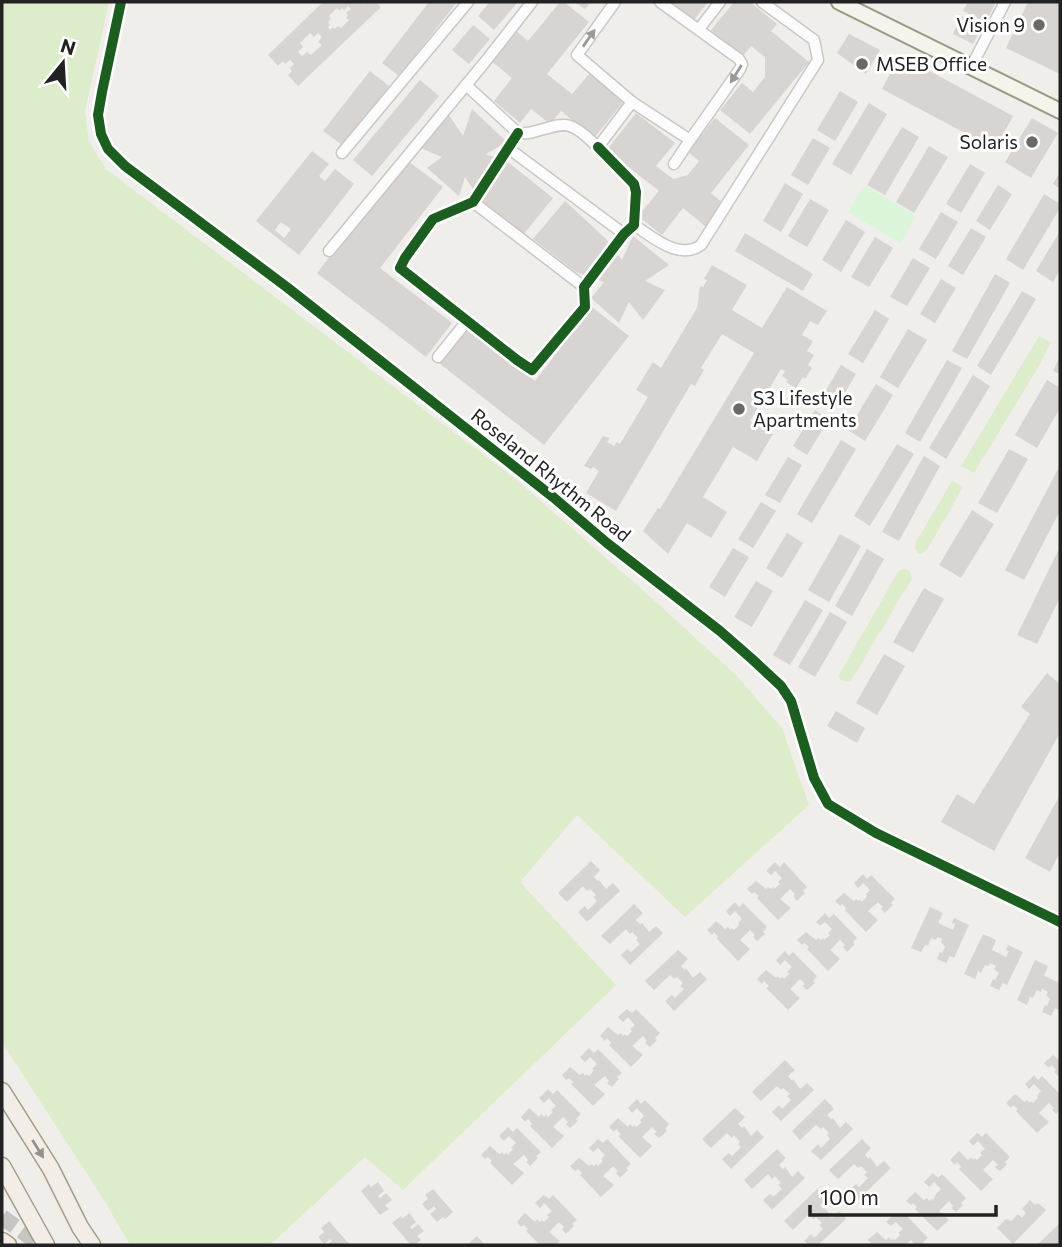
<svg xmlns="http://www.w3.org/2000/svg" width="1062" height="1247" font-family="Commissioner,sans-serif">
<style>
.grass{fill:#ddeccb}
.park{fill:#daf5da}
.building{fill:#d7d4d2;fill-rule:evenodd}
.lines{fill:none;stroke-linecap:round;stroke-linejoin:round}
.primary-tunnel{stroke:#c7c5c3;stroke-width:16;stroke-dasharray:16 8;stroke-linecap:butt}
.street-casing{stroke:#c9c8c7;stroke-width:13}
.secondary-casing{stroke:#999a82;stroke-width:18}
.primary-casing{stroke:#a79c86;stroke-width:19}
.street{stroke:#fdfcfc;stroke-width:10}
.secondary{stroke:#f4f4ed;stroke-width:14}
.primary{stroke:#f3ede7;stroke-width:16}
.cycleway-casing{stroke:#fff;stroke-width:15}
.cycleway{stroke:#1b5e20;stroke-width:10}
.oneway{fill:#9a9a9a}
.oneway2{fill:#95928e}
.poi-dot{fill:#6a6968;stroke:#fff;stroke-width:2.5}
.labels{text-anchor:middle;stroke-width:6;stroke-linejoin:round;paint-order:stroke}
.poi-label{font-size:19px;fill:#222;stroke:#fff;text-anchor:end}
.street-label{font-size:19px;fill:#222;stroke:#fff}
</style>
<rect width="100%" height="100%" fill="#f0eeeb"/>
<g class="grass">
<path d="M2,2H109L85,111L89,142L106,169L513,477L645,592L737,676L782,728L809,805L685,917L577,815L520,882L616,985L403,1190L365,1157L270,1245H130L101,1195L2,1043Z"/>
<path d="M1039,336L1051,342L1039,366L974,473L961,466Z"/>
<path d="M952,481L963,487L928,548L921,554L917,552L915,548L916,542Z"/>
<path d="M905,569L909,571L912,578L851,681C845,682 842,682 839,677L840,673L897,574L900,570Z"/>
</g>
<path class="park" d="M864,185L916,216L900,243L848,212Z"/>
<g class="building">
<path d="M323,2H362L364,4L366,2H376L381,7L298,86L288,75L292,71L290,68L294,64L290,60L285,64L283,61L278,66L268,55ZM348,6L351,9L346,13L348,15L346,18L349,20L341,28L338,26L334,29L333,27L330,30L328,27L330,25L328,22L331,19L329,16L337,8L339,11L342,8L344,10ZM310,33L314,37L318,33L322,37L318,42L322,45L311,55L307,52L302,56L298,52L303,47L300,43Z"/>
<path d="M429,2H457L399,76L382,63Z"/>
<path d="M490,2H518L494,30L478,16Z"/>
<path d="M560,2H564L589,22L547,74L572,94L590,73L624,101L594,138L561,111L550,124L531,109L520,123L494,101L512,78L490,60L515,30L528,41Z"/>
<path d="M575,2H591L585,9Z"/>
<path d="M670,2H708L694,20Z"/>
<path d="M734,2H750L777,24L771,31L809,62L750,134L720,110L742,83L753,92L765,77V57L751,46L743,56L711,30Z"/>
<path d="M968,2H996L986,22L963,11Z"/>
<path d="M1028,2H1060V74L1006,48Z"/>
<path d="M961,16L982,26L973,44L953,34Z"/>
<path d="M473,25L490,39L469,64L452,50Z"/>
<path d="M849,34L880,50L866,74L837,53Z"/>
<path d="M900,55L1013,116L995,149L882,89Z"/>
<path d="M370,71L389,86L342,145L323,131Z"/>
<path d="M420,80L439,96L372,176L353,160Z"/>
<path d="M840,91L858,102L835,141L817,130Z"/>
<path d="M869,103L887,114L851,175L832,164Z"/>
<path d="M472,109L507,142L486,154L509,163L553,198L523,235L481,201L465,177L459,196L427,168L442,157L418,147L447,112L463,136Z"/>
<path d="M636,113L675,143L656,166L673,179L688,175L699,161L688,152L715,118L749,145L711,193L724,204L706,227L683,208L662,235L638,216L659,191L607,150Z"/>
<path d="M1032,118L1058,133L1031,178L1005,162Z"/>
<path d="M902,127L919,137L885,195L867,185Z"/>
<path d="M813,138L830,148L808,185L791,175Z"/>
<path d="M929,146L948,157L914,213L896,202Z"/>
<path d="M312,151L329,164L319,176L325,181L335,169L354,184L299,255L256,221ZM281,222L291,229L284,238L275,230Z"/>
<path d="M405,159L443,187L380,268L452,323L426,357L317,273Z"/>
<path d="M970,164L985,173L961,213L946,204Z"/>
<path d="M1060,172V189L1053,184Z"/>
<path d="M785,183L803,194L781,232L763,221Z"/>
<path d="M998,185L1012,194L990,230L976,221Z"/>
<path d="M1044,194L1060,204V208L1023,270L1006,259Z"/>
<path d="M810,199L829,210L807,247L788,236Z"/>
<path d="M565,201L606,239L622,260L633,236L669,265L645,281L665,290L643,320L629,302L619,323L591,298L604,282L576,272L533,239Z"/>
<path d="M941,212L958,222L936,259L919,249Z"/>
<path d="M846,220L865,232L841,272L822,260Z"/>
<path d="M971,228L986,237L963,275L948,266Z"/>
<path d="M1060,231V270L1053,282L1036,271Z"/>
<path d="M745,233L813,274L803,291L735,251Z"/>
<path d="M875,237L893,248L869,287L851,277Z"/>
<path d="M913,258L930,268L907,306L890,297Z"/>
<path d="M712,265L747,285L732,310L762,328L787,287L827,311L818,325L810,321L802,335L813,341L807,351L814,355L808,365L812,368L805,379L803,377L796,388L786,382L788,380L782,376L785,371L781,369L750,421L773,434L757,461L733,447L703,497L727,512L711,538L687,523L668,554L643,531L658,508L660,509L754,353L722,334L701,368L704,370L695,386L691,384L616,511L586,493L599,471L593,467L591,469L584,466L603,436L610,438L607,442L614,446L617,442L620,444L648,397L636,390L653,362L661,368L697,308L700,286L703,287L707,280L704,279Z"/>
<path d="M995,274L1010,283L967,359L952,351Z"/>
<path d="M941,279L956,288L935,323L920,314Z"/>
<path d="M1022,291L1036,299L991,375L977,366Z"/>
<path d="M592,307L629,336L544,445L439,363L466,328L535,381Z"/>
<path d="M875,310L889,319L863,363L848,354Z"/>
<path d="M908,329L927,340L898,388L880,377Z"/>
<path d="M1060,356V374L1053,371Z"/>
<path d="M947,360L962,368L920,442L905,433Z"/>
<path d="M841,365L856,374L834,411L819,402Z"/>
<path d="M973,375L990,386L946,459L929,448Z"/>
<path d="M1047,380L1060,388V408L1037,448L1015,435Z"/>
<path d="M876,384L893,395L865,441L848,430Z"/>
<path d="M815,410L829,419L807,455L793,446Z"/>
<path d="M841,440L856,449L812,523L797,514Z"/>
<path d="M897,444L914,454L870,526L854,516Z"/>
<path d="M1009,449L1028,459L997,513L978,503Z"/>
<path d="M924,456L940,466L899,541L882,532Z"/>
<path d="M788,457L802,465L780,503L765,495Z"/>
<path d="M1058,469L1060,470V511L1024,580L1005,570Z"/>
<path d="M761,502L776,511L753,548L738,539Z"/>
<path d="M972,510L994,524L961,578L939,565Z"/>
<path d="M787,533L803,543L782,578L766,568Z"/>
<path d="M840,534L861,546L829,602L808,590Z"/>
<path d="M1060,547V598L1037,644L1017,635Z"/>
<path d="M733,548L749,557L725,597L709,587Z"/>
<path d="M867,549L884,559L852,616L835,606Z"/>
<path d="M756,581L773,591L752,627L734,617Z"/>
<path d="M924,588L944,599L913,653L893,642Z"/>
<path d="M805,600L823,610L790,665L773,655Z"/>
<path d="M830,612L847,622L815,677L798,667Z"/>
<path d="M884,654L905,666L877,715L856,703Z"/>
<path d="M1047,673L1060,684V733L994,851L941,822L957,794L974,804L1030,714L1021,707Z"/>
<path d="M836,711L865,728L857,743L827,726Z"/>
<path d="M1060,795V852L1050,872L1025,858Z"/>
<path d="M591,861L600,870L594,877L598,881L599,880L606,889L613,883L620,891L587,922L578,912L585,906L588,910L597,901L593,897L596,895L590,889L587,891L583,886L567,902L558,893Z"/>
<path d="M775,862L780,867L784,862L807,887L803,891L805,893L797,901L793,896L795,894L790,889L780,899L791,908L778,920L757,898L759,896L754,892L752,894L747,889L756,881L766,889L768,887L771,889L773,887L774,889L780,884L778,882L782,878L775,871L771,875L766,871Z"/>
<path d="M863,874L867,879L871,875L895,899L891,903L893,905L885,913L881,909L883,907L878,902L868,911L878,920L866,932L845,910L846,908L842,904L840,906L835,901L844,893L854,901L856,899L859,901L860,900L862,902L867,896L866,894L870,890L863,883L858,888L854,883Z"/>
<path d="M735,902L739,907L743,903L767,927L763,932L765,934L757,941L753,937L755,935L750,930L740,940L750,949L738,961L717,939L718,937L714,932L712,935L707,930L716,921L725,929L728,927L731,930L732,928L734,930L739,925L738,923L742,919L735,911L730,916L726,911Z"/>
<path d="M634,904L643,913L636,920L640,924L642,923L649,932L656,926L663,933L630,965L621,955L627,949L631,952L640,944L636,940L638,938L632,932L630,934L626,929L610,944L601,936Z"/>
<path d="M930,907L943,913L938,923L953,930L955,924L952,923L954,918L969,925L954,958L950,956L946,963L937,959L940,952L942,953L945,947L941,942L942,939L937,937L936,940L931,938L928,946L925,945L921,952L911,948Z"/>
<path d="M825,913L829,918L834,914L857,938L853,942L855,944L847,952L843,947L845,945L840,940L830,950L840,959L828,971L807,949L809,947L804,943L802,945L797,940L806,932L816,940L818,938L821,940L823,938L824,940L830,935L828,933L832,929L825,922L820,926L816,922Z"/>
<path d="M983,934L996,940L992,950L1006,957L1009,951L1006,950L1008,945L1023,952L1007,985L1003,983L999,990L990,986L993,979L995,980L999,973L994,969L996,966L990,963L989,966L985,965L981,973L978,971L975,979L964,974Z"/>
<path d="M678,950L688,959L681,966L685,970L686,968L693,978L700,972L707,979L674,1011L665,1001L672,995L675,998L684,989L680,986L683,983L677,977L674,979L670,975L654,990L645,981Z"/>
<path d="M785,951L789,956L793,952L817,976L813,981L815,983L807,990L802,986L805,984L800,979L790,989L800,998L788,1010L766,988L769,986L764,981L762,984L757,979L766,970L776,978L778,976L780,979L782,977L784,979L789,974L787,972L792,967L785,960L780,965L776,960Z"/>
<path d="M1035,960L1048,966L1044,976L1058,982L1060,978V1008L1059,1010L1055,1008L1051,1016L1042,1012L1045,1005L1047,1006L1050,999L1046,995L1048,992L1042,989L1041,992L1037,990L1033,998L1030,997L1027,1005L1017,1000Z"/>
<path d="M627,1009L632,1013L636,1009L660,1033L655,1038L657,1040L650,1047L645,1043L647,1041L643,1036L632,1046L643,1055L631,1067L609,1045L611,1043L607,1038L605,1041L600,1036L608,1027L618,1035L621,1033L623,1036L625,1034L627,1036L632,1031L630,1029L635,1025L628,1017L623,1022L618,1017Z"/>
<path d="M589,1048L594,1053L598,1049L622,1073L617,1077L619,1079L612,1087L607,1083L609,1081L605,1076L594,1085L605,1094L593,1106L571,1084L573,1082L569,1078L566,1080L562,1075L570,1067L580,1075L583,1073L585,1076L587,1074L589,1076L594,1070L592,1069L597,1064L590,1057L585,1062L580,1057Z"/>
<path d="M1053,1055L1059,1060L1060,1059V1078L1054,1072L1056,1070L1052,1065L1049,1068L1044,1063Z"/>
<path d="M785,1060L795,1070L788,1076L792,1081L793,1079L800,1089L807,1083L814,1090L781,1121L772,1112L779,1105L782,1109L791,1100L787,1096L790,1094L783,1088L781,1090L777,1086L761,1101L752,1092Z"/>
<path d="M1034,1075L1038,1080L1042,1076L1060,1094V1110L1056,1114L1052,1110L1054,1108L1049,1103L1039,1113L1049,1122L1037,1133L1016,1111L1018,1109L1013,1105L1011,1108L1006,1103L1015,1094L1025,1102L1027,1100L1030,1103L1031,1101L1033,1103L1038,1098L1037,1096L1041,1091L1034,1084L1029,1089L1025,1084Z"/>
<path d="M548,1089L553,1094L557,1090L581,1114L576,1119L578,1121L570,1128L566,1124L568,1122L563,1117L553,1127L564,1136L552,1148L530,1126L532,1124L528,1119L525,1122L521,1117L529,1108L539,1117L541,1114L544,1117L546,1115L548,1117L553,1112L551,1110L556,1106L549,1098L544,1103L539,1098Z"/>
<path d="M637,1099L641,1104L645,1100L669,1124L665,1129L667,1131L659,1138L654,1134L657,1132L652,1127L642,1137L652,1146L640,1158L618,1136L621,1134L616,1129L614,1132L609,1127L618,1118L628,1127L630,1124L633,1127L634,1125L636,1127L642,1122L640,1120L644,1116L637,1108L632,1113L628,1108Z"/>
<path d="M825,1099L834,1109L827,1115L831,1119L833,1118L840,1128L846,1122L853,1129L821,1160L811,1151L818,1144L821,1148L830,1139L827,1135L829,1133L823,1127L821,1129L816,1125L800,1140L792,1131Z"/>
<path d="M735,1108L745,1117L738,1124L742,1128L744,1126L751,1136L757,1130L764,1137L731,1169L722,1159L729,1153L732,1156L741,1147L738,1144L740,1142L734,1135L732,1138L727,1133L711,1148L702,1139Z"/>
<path d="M508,1127L513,1132L517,1128L541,1152L536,1156L538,1158L530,1166L526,1162L528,1160L524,1155L513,1164L524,1173L512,1185L490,1163L492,1161L488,1157L485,1159L481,1155L490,1146L499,1154L502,1152L504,1155L506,1153L508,1155L513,1149L511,1148L516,1143L509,1136L504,1141L499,1136Z"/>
<path d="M977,1133L982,1137L986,1133L1010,1157L1005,1162L1007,1164L1000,1171L995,1167L998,1165L993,1160L983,1170L993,1179L981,1191L959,1169L961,1167L957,1162L955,1165L950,1160L959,1151L968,1160L971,1157L973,1160L975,1158L977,1160L982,1155L980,1153L985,1149L978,1141L973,1146L969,1141Z"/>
<path d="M598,1139L603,1143L607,1139L631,1164L626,1168L628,1170L620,1178L616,1173L618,1171L613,1166L603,1176L614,1185L601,1197L580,1175L582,1173L578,1169L575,1171L570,1166L579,1158L589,1166L591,1164L594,1166L596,1164L598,1166L603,1161L601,1159L605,1155L598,1148L593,1152L589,1148Z"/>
<path d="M862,1139L871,1148L865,1155L869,1159L870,1157L877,1167L884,1161L891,1168L858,1200L849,1190L856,1184L859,1187L868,1178L864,1175L867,1172L861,1166L858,1168L854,1164L838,1179L829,1170Z"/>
<path d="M777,1149L786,1158L779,1165L783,1169L785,1167L792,1177L798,1171L805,1178L772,1210L763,1200L770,1194L773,1197L782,1189L778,1185L781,1183L775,1176L772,1179L768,1174L752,1189L744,1180Z"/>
<path d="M933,1173L938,1178L942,1174L966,1198L961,1203L963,1205L956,1212L951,1208L953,1206L949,1201L939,1211L949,1220L937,1231L915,1209L917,1207L913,1203L911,1205L906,1201L915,1192L924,1200L927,1198L929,1201L931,1199L933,1201L936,1194L941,1189L934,1182L929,1187L924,1182Z"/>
<path d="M378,1182L384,1191L378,1196L380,1198L386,1193L392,1200L385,1205L389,1209L380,1215L361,1191L369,1184L371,1187Z"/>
<path d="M433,1189L453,1212L445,1219L443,1217L437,1222L430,1214L436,1209L434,1206L428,1211L422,1204L428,1199L425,1195Z"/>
<path d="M817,1189L827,1199L820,1205L824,1209L825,1208L832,1218L839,1211L846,1219L818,1245H809L804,1241L811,1234L814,1238L823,1229L819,1225L822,1223L816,1217L813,1219L809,1214L793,1230L784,1221Z"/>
<path d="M544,1195L549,1199L553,1195L577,1220L572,1224L574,1226L566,1234L562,1229L564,1227L559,1222L549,1232L560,1241L555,1245H540L526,1231L528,1229L524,1225L521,1227L517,1222L525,1213L535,1222L537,1219L540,1222L542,1220L544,1222L549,1217L547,1215L552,1211L544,1203L540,1208L535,1203Z"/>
<path d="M1030,1200L1035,1205L1038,1203L1046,1210L1013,1244L997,1228L1006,1219L1011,1221L1018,1214L1022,1218L1026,1213L1022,1209Z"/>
<path d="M409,1213L416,1222L410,1227L412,1229L418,1224L424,1231L417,1236L421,1240L415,1245H411L392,1223L401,1216L402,1219Z"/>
<path d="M895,1213L900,1217L904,1213L928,1238L923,1242L925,1244L924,1245H915L911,1240L905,1245H876L875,1243L873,1245L868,1240L877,1232L886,1240L889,1237L891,1240L893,1239L895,1240L900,1235L898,1233L903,1229L896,1222L891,1226L886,1222Z"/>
<path d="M329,1221L350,1245H327L332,1241L330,1239L324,1244L318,1237L324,1232L321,1228Z"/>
<path d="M1059,1224L1060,1245H1037Z"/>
<path d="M477,1236L485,1245H471L469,1243Z"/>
</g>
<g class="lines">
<path class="primary-tunnel" d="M2,1217L41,1245"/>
<g class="street-casing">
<g id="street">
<path d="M121,2L102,92L98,115L101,134L108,149L125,166L288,288L553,497L607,543L720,631L752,659L781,686L791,701L814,778L828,804L876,833L1060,922"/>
<path d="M615,2L577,55L632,102L690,140L740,69L742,64L739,59L660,2"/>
<path d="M699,29L720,2"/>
<path d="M971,67L1005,2"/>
<path d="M466,85L518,133C535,136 555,121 570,126C580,129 590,140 598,147L632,102"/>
<path d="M518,133L473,202L433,219L405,258L400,268L517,360L532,370L585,307L584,287L624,234L634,225L636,192L634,184L598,147"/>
<path d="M508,148L624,234"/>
<path d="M342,153L468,2"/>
<path d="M674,164L690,140"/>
<path d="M473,202L584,287"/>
<path d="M634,225C653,237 679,261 701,245L818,60L814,40L762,2"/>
<path d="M329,251L485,62L532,2"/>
<path d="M438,357L467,321"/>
</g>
</g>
<g class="secondary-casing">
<path id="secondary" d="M839,2L1060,111"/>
</g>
<g class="primary-casing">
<g id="primary">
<path d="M2,1091L51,1169L80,1227L92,1245"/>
<path d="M2,1166L46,1245"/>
<path d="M2,1241L8,1245"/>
</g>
</g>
<use href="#street" class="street"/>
<use href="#secondary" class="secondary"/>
<use href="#primary" class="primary"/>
<g class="cycleway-casing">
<g id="cycleway">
<path d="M121,2L102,92L98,115L101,134L108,149L125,166L288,288L553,497L607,543L720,631L752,659L781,686L791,701L814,778L828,804L876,833L1060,922"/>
<path d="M518,133L473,202L433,219L405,258L400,268L517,360L532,370L585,307L584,287L624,234L634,225L636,192L634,184L598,147"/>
</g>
</g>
<use href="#cycleway" class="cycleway"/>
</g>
<defs><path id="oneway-solid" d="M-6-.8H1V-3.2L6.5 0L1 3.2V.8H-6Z" transform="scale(1.75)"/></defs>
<g class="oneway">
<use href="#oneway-solid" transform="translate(589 38) rotate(-55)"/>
<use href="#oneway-solid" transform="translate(736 74) rotate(122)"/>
</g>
<use class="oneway2" href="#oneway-solid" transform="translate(38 1149) rotate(58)"/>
<g class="poi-dot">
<circle cx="1039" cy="25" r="7"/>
<circle cx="862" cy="64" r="7"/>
<circle cx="1032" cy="142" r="7"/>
<circle cx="739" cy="409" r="7"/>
</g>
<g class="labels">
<g class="poi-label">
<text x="1025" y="32">Vision 9</text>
<text x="876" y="71" text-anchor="start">MSEB Office</text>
<text x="1018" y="149">Solaris</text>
<text x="753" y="405" text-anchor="start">S3 Lifestyle<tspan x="753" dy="22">Apartments</tspan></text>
</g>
<g class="street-label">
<text transform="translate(551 475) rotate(39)" y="7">Roseland Rhythm Road</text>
</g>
</g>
<rect width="1062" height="1247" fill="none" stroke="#222222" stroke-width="7"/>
<g transform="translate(63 63) rotate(18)" stroke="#ffffff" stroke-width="5" paint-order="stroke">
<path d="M0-5L12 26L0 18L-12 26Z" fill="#222222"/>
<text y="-10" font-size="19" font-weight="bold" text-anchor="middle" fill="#222222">N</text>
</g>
<path d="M810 1205v10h186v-10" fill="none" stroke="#222222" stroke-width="3.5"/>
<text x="820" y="1205" font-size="21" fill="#222222" stroke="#ffffff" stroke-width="5" paint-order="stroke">100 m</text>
</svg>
